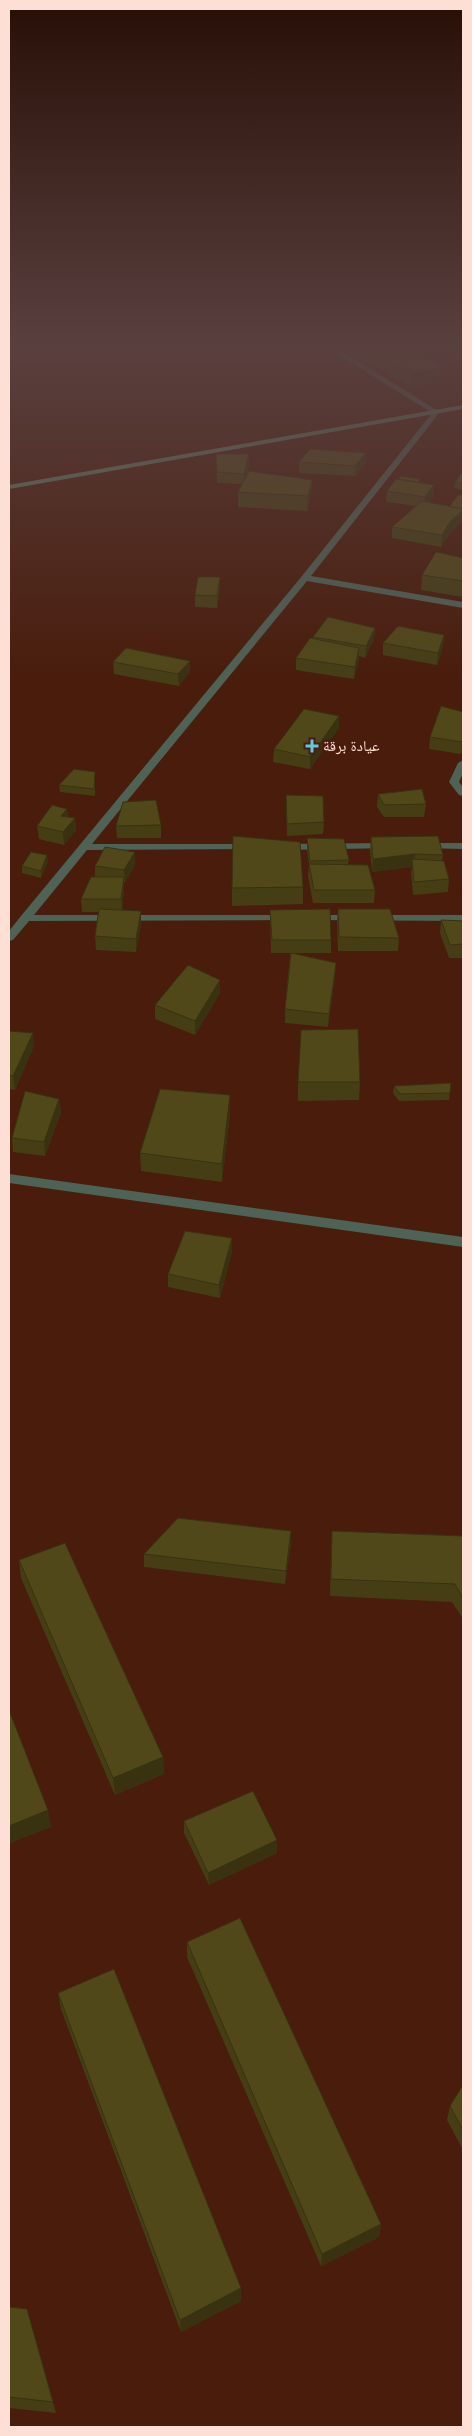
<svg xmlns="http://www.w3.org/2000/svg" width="472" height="2436" font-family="'Libre Baskerville','Noto Naskh Arabic',serif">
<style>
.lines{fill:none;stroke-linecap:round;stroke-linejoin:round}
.minor{fill:#4d6356;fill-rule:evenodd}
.secondary{fill:#5e826e;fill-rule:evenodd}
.wall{fill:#453e15}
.shaded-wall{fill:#383211}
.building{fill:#504818;stroke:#383211}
.poi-dot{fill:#5bc8e7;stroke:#491c0b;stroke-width:2}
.labels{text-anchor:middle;stroke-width:5;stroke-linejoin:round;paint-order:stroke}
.far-poi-label{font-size:15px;fill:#fedfd5;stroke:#491c0b;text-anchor:start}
</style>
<rect width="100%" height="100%" fill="#491c0b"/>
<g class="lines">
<g class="minor">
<path d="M320,343H329L440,412L311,576L463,602V608L307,581L92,844H250L254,845V849L87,850L34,915H289L295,918L293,920L29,921L13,940L9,941V931L21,916L302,576L432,413Z"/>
<path d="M463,760V773L459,782L463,787V796L459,795L449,782L458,763Z"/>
<path d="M388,843L392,844V848L282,850L277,847L282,844Z"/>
<path d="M422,843H463V849L418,848V844Z"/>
<path d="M313,915H463V921L309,920L307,918Z"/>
<path d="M9,1174L463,1237V1247L9,1183Z"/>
</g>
<path class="secondary" d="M463,405V409L9,489V485Z"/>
</g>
<g class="wall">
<path d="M341,343H405L444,367L443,381L412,387L341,348Z"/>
<path d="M446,343H463V356L446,349Z"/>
<path d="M216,454L249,465L247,475L312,480L311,495L307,511L238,507V492L242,484L217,483Z"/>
<path d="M299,462L366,463L355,476L299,473Z"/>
<path d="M463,472V490L454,488L455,482Z"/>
<path d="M420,483L434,485V496L428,502L449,507L463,495V520L449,534L441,547L392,538V527L416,506L386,502L387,491Z"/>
<path d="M463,558V597L421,590L422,575Z"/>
<path d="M220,577V589L217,608L195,607V595Z"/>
<path d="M375,628L374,639L365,658L359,656L354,679L296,670V658L313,639V637Z"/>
<path d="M444,635L443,646L437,665L383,655V643Z"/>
<path d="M113,662L190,672L179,686L114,674Z"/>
<path d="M463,712V750L461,754L429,749L430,737Z"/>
<path d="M339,728L310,769L273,762L274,749Z"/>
<path d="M95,772V796L60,792L59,785Z"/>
<path d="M378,794L426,804L424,817H384L377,807Z"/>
<path d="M286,795L324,822L323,834L287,836Z"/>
<path d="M67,809L68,817L75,818L76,830L64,845L39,839L37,826Z"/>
<path d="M161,825V838H117L116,826Z"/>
<path d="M371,837L443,855L442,861L449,879L448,892L413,895L411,872L412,867L372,872L370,850Z"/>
<path d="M307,838L349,860L348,864L375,890L374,903H313L308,876L309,865L307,850Z"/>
<path d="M48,862L41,878L22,873V866Z"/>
<path d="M135,865L124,883V890L122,910L141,924L136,952L96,950L95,936L99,912H82L81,899L95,877V866Z"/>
<path d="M303,887V904L232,906V888Z"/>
<path d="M338,909L399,938L398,951H338L337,922Z"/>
<path d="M270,910L331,940V953H294L336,963L335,976L328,1027L285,1023V1009L290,953H271Z"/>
<path d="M441,920L463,921V958H449L440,933Z"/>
<path d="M220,993L195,1035L155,1019V1005Z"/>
<path d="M9,1031L34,1046L15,1090L9,1089Z"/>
<path d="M298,1082H360L359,1100L298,1101Z"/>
<path d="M451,1083L449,1100L399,1101L393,1093L394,1086Z"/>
<path d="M59,1099L61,1113L45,1156L13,1152L12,1138Z"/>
<path d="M230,1114L222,1182L141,1171L140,1153Z"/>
<path d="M232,1238V1252L220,1298L168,1287V1274Z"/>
<path d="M291,1531V1544L285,1584L144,1567V1554Z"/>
<path d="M332,1531L463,1536V1619L452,1602L330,1596L331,1548Z"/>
<path d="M19,1560L163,1757L164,1774L115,1795L21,1578Z"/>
<path d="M184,1821L277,1853L209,1885L184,1833Z"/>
<path d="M187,1942L381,2224L379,2237L321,2266L187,1957Z"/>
<path d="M58,1993L241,2301L181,2332L61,2009Z"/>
<path d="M463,2085V2150L447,2120L450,2106Z"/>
<path d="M9,2307L53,2402L56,2413L9,2408Z"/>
</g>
<g class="shaded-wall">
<path d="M444,367L443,381L412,387L413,373Z"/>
<path d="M366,453V463L355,476V466Z"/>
<path d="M249,454V465L244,484V474Z"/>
<path d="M312,480L311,495L307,511L308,496Z"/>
<path d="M434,485V496L424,508L425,497Z"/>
<path d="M463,510V520L449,534L441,547L442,535L450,522Z"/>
<path d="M220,577V589L217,608V596Z"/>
<path d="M375,628L374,639L365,658L366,646Z"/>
<path d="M444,635L443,646L437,665L438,653Z"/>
<path d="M359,648V660L354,679L355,667Z"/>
<path d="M190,661V672L179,686L178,674Z"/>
<path d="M339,716V728L310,769V757Z"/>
<path d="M463,740V750L461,754L462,742Z"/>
<path d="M67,809L68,821L61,816Z"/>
<path d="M75,818L76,830L64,845L63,832Z"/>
<path d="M135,852V865L125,883L124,870Z"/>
<path d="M415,854L414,867L412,859V867L372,872L373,859Z"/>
<path d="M47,855L48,862L41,878V871Z"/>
<path d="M124,877V890L122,912L121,899Z"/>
<path d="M141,911V924L136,952V939Z"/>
<path d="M336,963L335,976L328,1027L329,1014Z"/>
<path d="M220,980V993L195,1035V1021Z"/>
<path d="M33,1033L34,1046L15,1090L13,1076Z"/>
<path d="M230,1095V1114L222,1182V1164Z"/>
<path d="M59,1099L61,1113L45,1156L44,1142Z"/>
<path d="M232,1238V1252L220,1298L219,1285Z"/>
<path d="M291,1531V1544L285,1584L286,1571Z"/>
<path d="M163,1757L164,1774L115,1795L113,1778Z"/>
<path d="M48,1810L51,1827L9,1844V1826Z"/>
<path d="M277,1840V1853L209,1885L208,1873Z"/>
<path d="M381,2224L379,2237L321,2266L322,2254Z"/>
<path d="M241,2288V2301L181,2332L180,2320Z"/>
</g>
<g class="building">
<path d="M358,343H405L444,367L413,373Z"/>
<path d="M310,449L366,453L355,466L299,462Z"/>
<path d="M216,454H249L244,474L217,472Z"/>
<path d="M249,471L312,480L308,496L238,492Z"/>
<path d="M462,472H463V484L455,482Z"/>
<path d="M400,476L420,479L418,482L399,479Z"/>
<path d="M396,479L434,485L425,497L387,491Z"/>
<path d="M458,495H463V509L449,507Z"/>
<path d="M422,501L463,509V510L450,522L442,535L392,527Z"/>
<path d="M436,552L463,558V581L422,575Z"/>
<path d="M198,577H220L217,596L195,595Z"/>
<path d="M328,617L375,628L366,646L313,637Z"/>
<path d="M398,626L444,635L438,653L383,643Z"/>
<path d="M310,638L359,648L355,667L296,658Z"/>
<path d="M126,648L190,661L178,674L113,662Z"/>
<path d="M441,706L463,712V740L462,742L430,737Z"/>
<path d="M304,709L339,716L310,757L274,749Z"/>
<path d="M74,769L95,772L94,789L59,785Z"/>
<path d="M422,789L426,804L384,805L378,794Z"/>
<path d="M286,795L323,796L324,822L287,824Z"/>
<path d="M156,800L161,825L116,826L123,802Z"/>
<path d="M52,805L67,809L61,816L75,818L63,832L37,826Z"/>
<path d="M233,836L300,842L303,887L232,888Z"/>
<path d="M438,836L443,855L415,854L373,859L371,837Z"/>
<path d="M307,838L344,839L349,860L310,861Z"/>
<path d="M105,847L135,852L124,870L95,866Z"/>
<path d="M31,852L47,855L41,871L22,866Z"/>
<path d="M412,859L444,861L449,879L414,882Z"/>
<path d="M309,864L368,865L375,890H314Z"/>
<path d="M91,877H124L121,899H81Z"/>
<path d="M99,909L141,911L136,939L95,936Z"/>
<path d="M330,909L331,940H272L270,910Z"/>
<path d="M338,909H390L399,938L339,937Z"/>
<path d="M441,920L463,921V944L450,945Z"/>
<path d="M291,953L336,963L329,1014L285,1009Z"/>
<path d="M188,965L220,980L195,1021L155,1005Z"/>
<path d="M358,1029L360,1082H298L301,1030Z"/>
<path d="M9,1031L33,1033L13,1076L9,1075Z"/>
<path d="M451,1083L450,1093L400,1094L394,1086Z"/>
<path d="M160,1089L230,1095L222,1164L140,1153Z"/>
<path d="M25,1091L59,1099L44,1142L12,1138Z"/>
<path d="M185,1231L232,1238L219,1285L168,1274Z"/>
<path d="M178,1518L291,1531L286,1571L144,1554Z"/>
<path d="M332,1531L463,1536V1598L455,1584L331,1579Z"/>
<path d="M65,1543L163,1757L113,1778L19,1560Z"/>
<path d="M9,1710L48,1810L9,1826Z"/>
<path d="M253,1791L277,1840L208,1873L184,1821Z"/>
<path d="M240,1918L381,2224L322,2254L187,1942Z"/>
<path d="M114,1969L241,2288L180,2320L58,1993Z"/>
<path d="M463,2085V2130L450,2106Z"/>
<path d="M9,2307L27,2309L53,2402L9,2397Z"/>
</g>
<linearGradient id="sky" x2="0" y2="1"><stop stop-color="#280f06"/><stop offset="0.5" stop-color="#59403f"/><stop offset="1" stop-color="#59403f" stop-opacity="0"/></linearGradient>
<rect width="472" height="685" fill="url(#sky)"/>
<path class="poi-dot" d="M309.5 738.5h5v5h5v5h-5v5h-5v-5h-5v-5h5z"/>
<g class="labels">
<g class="far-poi-label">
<text x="323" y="751">عيادة برقة</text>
</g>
</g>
<rect width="472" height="2436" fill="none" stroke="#fedfd5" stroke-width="20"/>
</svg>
